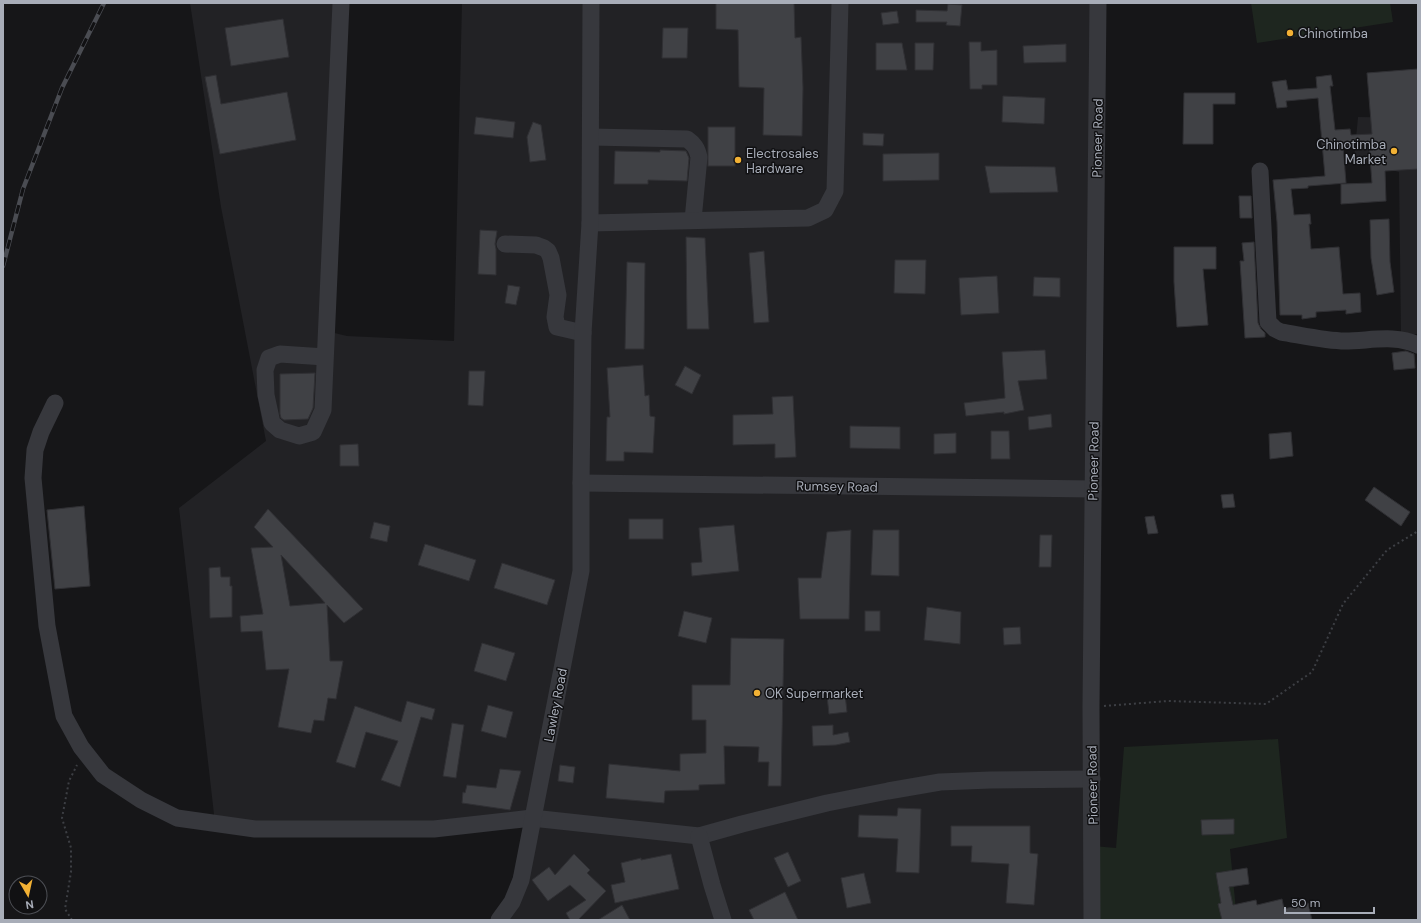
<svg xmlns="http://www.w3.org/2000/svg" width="1421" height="923" font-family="'DM Sans',sans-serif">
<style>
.built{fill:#222225}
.green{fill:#1e261f}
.building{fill:#404145;stroke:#303034;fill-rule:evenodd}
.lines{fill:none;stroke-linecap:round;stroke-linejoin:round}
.path{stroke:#3d3f44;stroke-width:2;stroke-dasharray:2 3;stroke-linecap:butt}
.minor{stroke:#37383d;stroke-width:17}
.rail-casing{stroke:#4a4c52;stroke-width:4.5}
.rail{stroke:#111113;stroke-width:3;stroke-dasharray:9;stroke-linecap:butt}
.poi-dot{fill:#f2b134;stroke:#111113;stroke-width:1.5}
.labels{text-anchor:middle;stroke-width:3;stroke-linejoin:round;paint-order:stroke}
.poi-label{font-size:13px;fill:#a8adb8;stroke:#111113;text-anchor:start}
.street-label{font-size:13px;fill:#a8adb8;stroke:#111113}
</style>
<rect width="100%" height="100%" fill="#161618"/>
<g class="built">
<path d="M190,3H341L326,331L347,336L454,341L462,3H1098L1092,920H499L532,818L494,823H215L179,508L266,441L221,207Z"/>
<path d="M1358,117L1418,118V334H1401L1399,172L1354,160Z"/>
</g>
<g class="green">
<path d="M1251,3H1390L1393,22L1257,43Z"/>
<path d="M1278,739L1287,838L1230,849L1237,920H1092L1093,846L1116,848L1124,747Z"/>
</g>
<g class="building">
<path d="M716,3H794L795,38L801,37L803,88L802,136L763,135L764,88L739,87L738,30L716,29Z"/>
<path d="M948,4L962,5L960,26L946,25L947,22H916V10L947,11Z"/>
<path d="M897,11L899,23L883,25L881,13Z"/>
<path d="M283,19L289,57L231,66L225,28Z"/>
<path d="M663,28H688L687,58H662Z"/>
<path d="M969,42H981V51L997,50V85H982V89H970Z"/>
<path d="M876,43H902L907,70H876Z"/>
<path d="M915,43H934L933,70H915Z"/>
<path d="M1066,44V62L1024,63L1023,46Z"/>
<path d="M1418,69V169L1385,171L1386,201L1341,204V184L1372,183L1369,144L1343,146L1346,183L1308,186V188L1291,189L1294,215L1310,214L1311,224H1309L1311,249L1339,247L1343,294L1360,293L1361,312L1346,314V310L1316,312V317L1302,319V315H1280L1277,222L1273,180L1325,176L1318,98L1286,101L1287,107L1277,108L1272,82L1286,80L1288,90L1317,88L1316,77L1331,75L1333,86H1330L1335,130L1350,129L1351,135L1372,134L1367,73Z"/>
<path d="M216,75L221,104L287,92L296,140L220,154L205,77Z"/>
<path d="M1184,93H1235V104H1213V144H1183Z"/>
<path d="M1003,96L1045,98L1044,124L1002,122Z"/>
<path d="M476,117L515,122L513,138L474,134Z"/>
<path d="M533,122L541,125L546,160L530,162L527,137Z"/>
<rect x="708" y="127" width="27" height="39"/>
<path d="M863,133L884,134L883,146L863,145Z"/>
<path d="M660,150L686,151L689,158L687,181L648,180V184H614L615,151L660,152Z"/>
<path d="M939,153V180L883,181V154Z"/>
<path d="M985,166L1055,167L1058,192L990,193Z"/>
<path d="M1239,196H1251L1252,218H1240Z"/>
<path d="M1389,219L1390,262L1394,292L1377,295L1371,258L1370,220Z"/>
<path d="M480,230L497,231L495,244L496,249V275L478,274Z"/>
<path d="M686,237L705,238L709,329H687Z"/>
<path d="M1254,242L1258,323L1261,329L1265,333V337L1245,338L1240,261H1244L1242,243Z"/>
<path d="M1174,247H1216V269H1203L1208,325L1177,327L1174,282Z"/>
<path d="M764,251L769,322L754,323L749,253Z"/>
<path d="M895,260H926L925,294L894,293Z"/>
<path d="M627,262L645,263L644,349H625Z"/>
<path d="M997,276L999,313L961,315L959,278Z"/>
<path d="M1034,277L1060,278V297L1033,296Z"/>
<path d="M508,285L520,287L516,305L505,303Z"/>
<path d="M1045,350L1047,379L1018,381L1024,410L1004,414V412L966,416L964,403L1005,398L1002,352Z"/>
<path d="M1406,351L1414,354L1415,368L1394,370L1392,353Z"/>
<path d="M643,365L645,396L649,395L650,416L655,417L653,453L624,452V461H606L607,417H610L607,368Z"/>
<path d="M685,366L701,375L692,394L675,385Z"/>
<path d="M469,371H485L483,406L468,405Z"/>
<path d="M315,373L313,408L308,419L284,420L281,418L280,414V374Z"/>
<path d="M793,396L796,457L775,458V444L733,445V415L773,414L772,397Z"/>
<path d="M1051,414L1052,427L1029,430L1028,417Z"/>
<path d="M850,426L900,427V449L850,448Z"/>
<path d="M991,431H1009L1010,459H991Z"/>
<path d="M1291,432L1293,456L1270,459L1269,434Z"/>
<path d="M956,433V453L934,454V434Z"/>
<path d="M358,444L359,466H340V445Z"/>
<path d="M1374,487L1410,512L1401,526L1365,500Z"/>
<path d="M1233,494L1235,507L1223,508L1221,495Z"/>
<path d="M84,506L90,586L55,589L47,510Z"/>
<path d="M268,509L363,609L344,623L327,605L330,661H343L336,699L328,698L324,721L314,720L311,733L278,727L289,669L266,670L262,631L241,632L240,616L263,614L251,548L273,547L254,527ZM281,555L319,596L325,603L290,606Z"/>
<path d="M1154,516L1158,533L1148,534L1145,517Z"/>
<rect x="629" y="519" width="34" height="20"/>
<path d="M374,522L390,526L387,542L370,538Z"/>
<path d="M734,525L739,571L692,576L691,563L702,562L699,528Z"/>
<path d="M851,530L849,619H800L798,578H821L827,532Z"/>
<path d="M873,530H899V576L871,575Z"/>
<path d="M1040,535H1052L1051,567H1039Z"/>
<path d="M425,544L476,560L469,581L418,565Z"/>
<path d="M502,563L555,580L547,605L494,588Z"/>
<path d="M220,567L221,577H230V586H232V617L210,618L209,568Z"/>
<path d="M927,607L961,612L960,644L924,640Z"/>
<path d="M684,611L712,618L706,643L678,636Z"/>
<rect x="865" y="611" width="15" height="20"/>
<path d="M1020,627L1021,644L1004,645L1003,628Z"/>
<path d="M731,638L784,639L781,786H768L769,762H758L759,747L724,746L725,784L699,785V790L665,791L664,803L606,798L609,764L680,771V754L706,753V720H692V685H730Z"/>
<path d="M482,643L515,653L506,681L474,671Z"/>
<path d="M845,694L847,712L829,714L827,696Z"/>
<path d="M407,701L435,709L432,720L421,717L400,787L381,780L398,741L366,732L355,768L336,762L355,706L401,722Z"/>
<path d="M488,705L513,712L506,738L481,731Z"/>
<path d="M452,723L464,725L456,778L443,776Z"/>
<path d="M833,725V735L848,732L850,742L836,745L813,746L812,726Z"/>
<path d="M560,765L575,767L573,783L558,781Z"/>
<path d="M500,769L521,771L510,810L462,803L463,792L465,793L467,785L496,788Z"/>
<path d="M898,808L921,809L919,873L896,872L898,839L858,837L859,815L897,816Z"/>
<path d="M1234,819V834L1202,835L1201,820Z"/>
<path d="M951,826H1030V853L1038,854L1034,905L1006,903L1009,864L971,862L972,846H951Z"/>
<path d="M788,852L801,881L788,887L774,858Z"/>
<path d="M574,854L590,870L587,873L606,891L578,920H570L566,913L586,900L570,885L548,901L532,880L549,867L555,875Z"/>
<path d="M671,854L679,889L615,903L611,885L625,882L621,863L641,858V860Z"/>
<path d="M1247,868L1249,884L1229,887L1233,905L1256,900L1257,905L1282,899L1284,909L1308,903L1312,920H1222L1218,904L1221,903L1216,873Z"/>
<path d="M864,873L871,903L847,908L841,878Z"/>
<path d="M785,892L798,920H754L749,910Z"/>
<path d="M622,905L630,920H598Z"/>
</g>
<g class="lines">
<g class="path">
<path d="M1104,706L1168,701L1266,704L1312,672L1343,604L1387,550L1418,531"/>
<path d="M72,920L65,909L71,872V848L62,818L69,781L77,765"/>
</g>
<g class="minor">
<path d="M591,137L687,139C694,144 697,148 699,157L693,220"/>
<path d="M1260,171L1268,322L1275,329L1281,332C1300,335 1326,341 1345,341C1369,341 1395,334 1418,345"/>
<path d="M590,223L808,218L825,210L835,191L840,3"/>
<path d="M505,244L536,245L544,248L548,251L551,258L558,295L555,317L557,327L583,333"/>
<path d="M325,357L280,354L269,358L265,370L266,395L272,423L280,430L299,436L313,432L323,410L341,3"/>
<path d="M55,403L41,432L35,450L33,478L47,626L64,716L81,747L103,775L141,800L177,818L255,829H434L532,818L699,836L742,824L827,803L888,791L940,782L990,780L1092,779"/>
<path d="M581,483L1093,489"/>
<path d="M699,836L712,885L723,920"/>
<path d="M499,920L512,902L521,880L581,571V483L583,333L590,223L591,3"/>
<path d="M1092,920L1091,707L1098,3"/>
</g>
<g class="rail-casing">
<path id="rail" d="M3,266L23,189L62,88L104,3"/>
</g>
<use href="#rail" class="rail"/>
</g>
<g class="poi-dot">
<circle cx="1290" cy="33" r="4"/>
<circle cx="1394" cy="151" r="4"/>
<circle cx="738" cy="160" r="4"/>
<circle cx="757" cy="693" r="4"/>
</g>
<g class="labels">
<g class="poi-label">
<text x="1298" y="38">Chinotimba</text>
<text x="1386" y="149" text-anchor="end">Chinotimba<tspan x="1386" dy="15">Market</tspan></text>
<text x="746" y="158">Electrosales<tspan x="746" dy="15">Hardware</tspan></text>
<text x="765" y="698">OK Supermarket</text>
</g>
<g class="street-label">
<text transform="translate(1097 138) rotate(-89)" y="5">Pioneer Road</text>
<text transform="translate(1093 461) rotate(-89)" y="5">Pioneer Road</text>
<text transform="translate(837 486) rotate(1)" y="5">Rumsey Road</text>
<text transform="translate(555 705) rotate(-79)" y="5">Lawley Road</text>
<text transform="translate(1092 785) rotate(-91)" y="5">Pioneer Road</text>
</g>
</g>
<rect width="1421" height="923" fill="none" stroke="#a8adb8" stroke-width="8"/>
<g transform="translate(28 895) rotate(171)"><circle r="19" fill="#111113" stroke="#4d4f55"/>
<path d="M0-3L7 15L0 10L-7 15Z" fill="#f2b134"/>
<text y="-6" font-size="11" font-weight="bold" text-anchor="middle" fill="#a8adb8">N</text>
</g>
<path d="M1285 907v6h89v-6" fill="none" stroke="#a8adb8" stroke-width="2"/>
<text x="1291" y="907" font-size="12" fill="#a8adb8" stroke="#111113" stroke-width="3" paint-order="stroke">50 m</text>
</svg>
